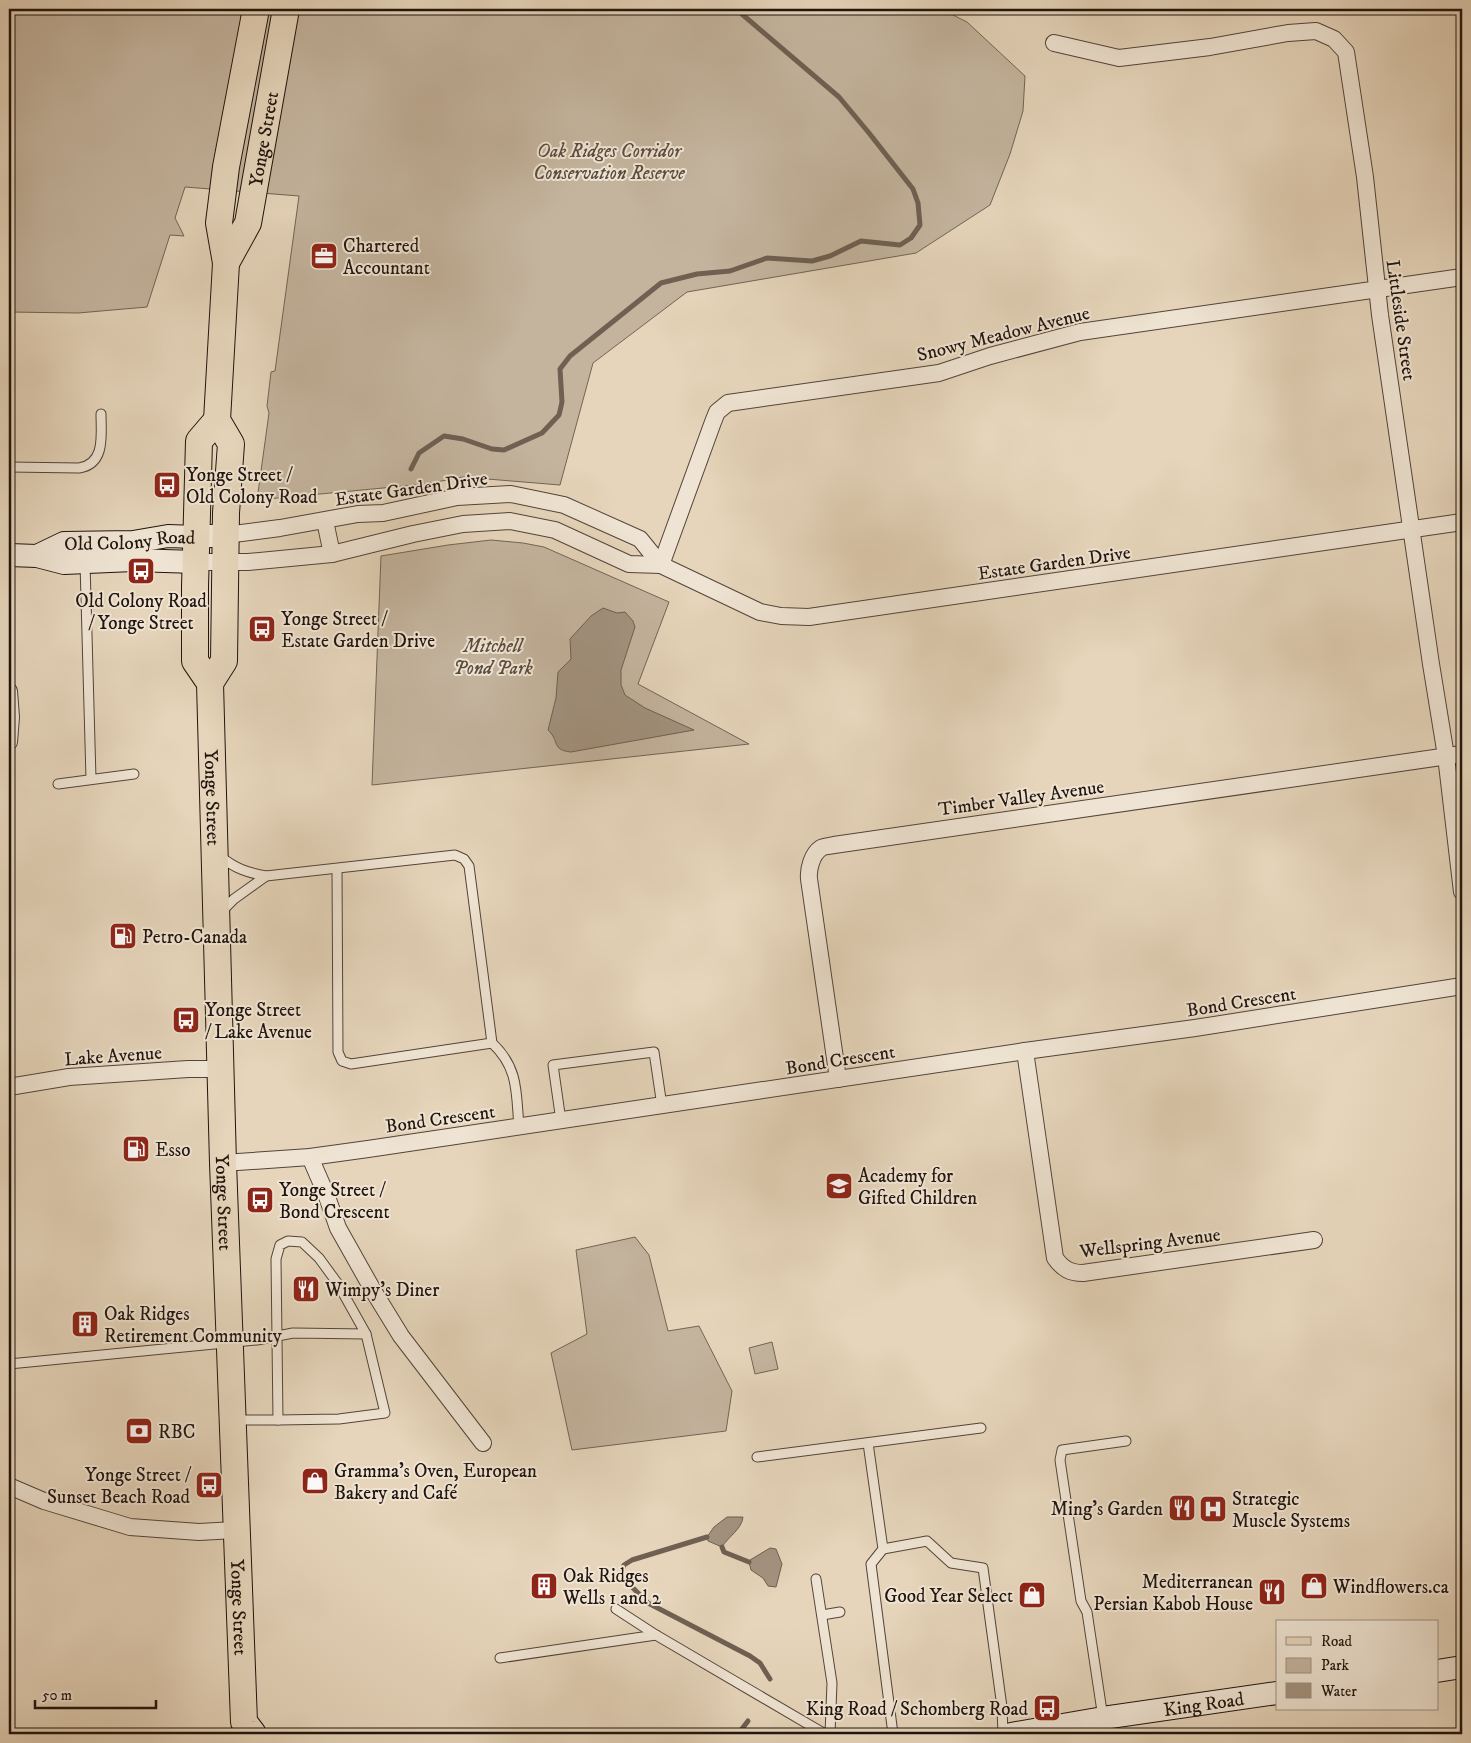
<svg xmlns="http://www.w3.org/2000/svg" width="1471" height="1743" font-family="'IM FELL DW Pica',serif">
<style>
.green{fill:#c4b49e;stroke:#726456}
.water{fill:#a39380;stroke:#6f6052}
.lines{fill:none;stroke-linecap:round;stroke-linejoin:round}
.stream{stroke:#6f6052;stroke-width:5}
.lane-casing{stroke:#524439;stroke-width:11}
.street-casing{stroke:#524439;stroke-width:18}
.secondary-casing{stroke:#20140e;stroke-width:24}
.primary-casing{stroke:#20140e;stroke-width:28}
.lane{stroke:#efe4d3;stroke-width:9}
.street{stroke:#efe4d3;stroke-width:16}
.secondary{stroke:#efe4d3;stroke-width:22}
.primary{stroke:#e6d5bb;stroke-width:26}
.labels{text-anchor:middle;stroke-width:4;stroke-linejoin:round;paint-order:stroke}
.street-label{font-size:19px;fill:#20140e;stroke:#efe4d3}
.park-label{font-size:19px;font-style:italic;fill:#594c40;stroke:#efe4d3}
.poi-label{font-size:19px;fill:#20140e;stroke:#efe4d3;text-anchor:start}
</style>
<rect width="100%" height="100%" fill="#e6d5bb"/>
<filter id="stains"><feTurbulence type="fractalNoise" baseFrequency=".004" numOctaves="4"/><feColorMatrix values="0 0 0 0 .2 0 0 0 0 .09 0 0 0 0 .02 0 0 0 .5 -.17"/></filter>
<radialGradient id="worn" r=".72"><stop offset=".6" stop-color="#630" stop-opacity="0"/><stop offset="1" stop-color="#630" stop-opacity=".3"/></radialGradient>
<g class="green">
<path d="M9,9H941L967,22L1025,76L1023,111L1010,154L990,205L916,253L687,292L593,363L560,485L463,477L425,484L257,500L269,413L267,406L271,372L275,371L299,196L185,187L175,218L184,236L170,235L147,307L78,313L9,312Z"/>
<path d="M491,540L523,543L544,547L669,602L638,684L749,744L372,785L381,556L448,545Z"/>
<path d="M635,1237L649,1255L668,1331L699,1326L732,1391L726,1431L572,1450L551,1353L587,1334L576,1250Z"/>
<path d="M772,1342L778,1369L755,1374L749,1348Z"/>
</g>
<g class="water">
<path d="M603,608L617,613L625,612L633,621L635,627L621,670V685L625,695L645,708L694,730L571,752C551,750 560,741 548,730L556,698L558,672L571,659L570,639L591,616Z"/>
<path d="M727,1517H743C742,1529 728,1537 722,1547L708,1541L707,1537L714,1527Z"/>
<path d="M770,1548L776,1549L782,1564L776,1587L768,1586L763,1578L751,1570L749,1562L750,1560Z"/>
</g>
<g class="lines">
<g class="stream">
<path d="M411,469L419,453L444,436L463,439L492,449L504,450L542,433L559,415L562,402L560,369L570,356L661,283L697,274L730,271L767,258L812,261L830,256L861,241L900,245L911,238L920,225L918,203L913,189L869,133L839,97L736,9"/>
<path d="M707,1537L632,1560L624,1565L622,1571L626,1581L648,1603L750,1656L760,1663L770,1679"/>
<path d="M722,1547L724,1552L749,1562"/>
<path d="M738,1734L748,1721"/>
</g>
<g class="lane-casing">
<g id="lane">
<path d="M9,417V428"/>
<path d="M9,467L79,468C106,464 101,434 101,414"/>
<path d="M85,563L91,779"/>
<path d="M58,784L134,774"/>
<path d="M220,856C234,868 248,873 266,876L455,855L464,859L469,866L492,1043C519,1068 516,1093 519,1127"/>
<path d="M337,869L338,1052L342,1061L351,1064L492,1043"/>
<path d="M221,912L234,899L266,876"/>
<path d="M561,1121L553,1065L654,1052L662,1106"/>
<path d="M9,1364L257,1340L293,1333L366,1334L338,1284L319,1258L302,1242L288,1241L280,1245L276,1259L278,1420H234"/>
<path d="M278,1420L339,1419L385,1413L366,1334"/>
<path d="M868,1443L883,1549L871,1564L893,1734"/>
<path d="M757,1457L981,1428"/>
<path d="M883,1549L927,1541L951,1563L983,1568L1002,1707L1003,1734"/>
<path d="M816,1579L832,1683L830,1734"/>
<path d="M616,1609L656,1635L825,1734"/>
<path d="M822,1615L840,1612"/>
<path d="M500,1658L656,1635"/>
<path d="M1103,1718L1087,1612L1081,1601L1060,1460L1062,1450L1126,1441"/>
</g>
</g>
<g class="street-casing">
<g id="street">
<path d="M1054,43L1119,58L1210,47L1288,33L1316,31L1334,39L1346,52L1365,177L1380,315L1431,664L1446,756L1462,892"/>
<path d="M325,521L332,554"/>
<path d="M226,535L280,528L358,514L383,513L457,497L511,494L564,505L640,539L661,565L760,612L781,616L809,617L1462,522"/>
<path d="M196,562H248L332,554L413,534L463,524L510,521L555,530L629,564L661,565"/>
<path d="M661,565L713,422L717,412L728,403L939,373L990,356L1080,332L1462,277"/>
<path d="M9,691L11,717L9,742"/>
<path d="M1025,1051L1055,1258C1063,1269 1070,1273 1083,1273L1314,1240"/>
<path d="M838,1079L809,879C808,869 812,854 821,848C824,846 830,846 834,845L1462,754"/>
<path d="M9,1087L69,1077L188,1069H221"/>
<path d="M310,1157L326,1194L338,1228L374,1292L401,1336L483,1443"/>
<path d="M223,1163L310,1157L368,1149L1025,1051L1195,1028L1462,986"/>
<path d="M9,1486L44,1501L130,1527L199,1532L235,1530"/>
</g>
</g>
<g class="secondary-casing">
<g id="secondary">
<path d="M9,555L37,556L64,563L133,560L196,562"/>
<path id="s1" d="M37,556L64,543L133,542L168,536L196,537L226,535"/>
<path d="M1437,1671L1462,1667"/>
<path id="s2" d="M1011,1734L1103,1718L1277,1693"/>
</g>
</g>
<g class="primary-casing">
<g id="primary">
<path id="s3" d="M226,263L248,223L286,9"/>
<path id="s4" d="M217,420L199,441L195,587V661L210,683L223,1163L244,1722L253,1734"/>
<path d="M210,683L224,661L226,513L231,444L217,420L226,263L219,223L226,167L256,9"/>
</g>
</g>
<use href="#lane" class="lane"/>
<use href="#street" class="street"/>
<use href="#secondary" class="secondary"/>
<use href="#primary" class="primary"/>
</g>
<defs>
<g id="office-square" transform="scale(1.4375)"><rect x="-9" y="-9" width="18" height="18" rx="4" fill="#8f2418" stroke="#efe4d3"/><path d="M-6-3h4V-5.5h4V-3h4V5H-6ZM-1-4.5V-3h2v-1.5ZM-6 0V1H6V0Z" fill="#fff"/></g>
<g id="bus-square" transform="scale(1.4375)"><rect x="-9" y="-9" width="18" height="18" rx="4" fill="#8f2418" stroke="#efe4d3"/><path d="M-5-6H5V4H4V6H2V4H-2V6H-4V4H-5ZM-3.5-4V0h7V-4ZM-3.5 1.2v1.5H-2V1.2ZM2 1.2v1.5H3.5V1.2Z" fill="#fff"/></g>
<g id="fuel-square" transform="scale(1.4375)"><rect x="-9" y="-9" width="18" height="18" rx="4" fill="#8f2418" stroke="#efe4d3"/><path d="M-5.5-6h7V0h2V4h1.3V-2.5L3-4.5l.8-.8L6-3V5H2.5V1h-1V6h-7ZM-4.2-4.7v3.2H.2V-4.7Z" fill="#fff"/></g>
<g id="school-square" transform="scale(1.4375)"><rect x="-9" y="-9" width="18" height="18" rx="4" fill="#8f2418" stroke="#efe4d3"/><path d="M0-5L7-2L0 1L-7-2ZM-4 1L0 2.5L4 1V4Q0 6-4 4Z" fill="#fff"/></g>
<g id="restaurant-square" transform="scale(1.4375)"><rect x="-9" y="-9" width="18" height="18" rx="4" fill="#8f2418" stroke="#efe4d3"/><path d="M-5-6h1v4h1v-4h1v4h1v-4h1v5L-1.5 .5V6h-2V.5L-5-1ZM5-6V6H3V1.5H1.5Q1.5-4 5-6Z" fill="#fff"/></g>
<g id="building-square" transform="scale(1.4375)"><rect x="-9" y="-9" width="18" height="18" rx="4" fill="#8f2418" stroke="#efe4d3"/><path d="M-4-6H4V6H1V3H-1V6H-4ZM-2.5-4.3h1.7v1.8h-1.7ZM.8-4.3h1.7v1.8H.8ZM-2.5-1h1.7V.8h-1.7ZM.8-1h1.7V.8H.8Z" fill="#fff"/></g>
<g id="bank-square" transform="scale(1.4375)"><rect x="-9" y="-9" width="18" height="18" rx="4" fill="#8f2418" stroke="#efe4d3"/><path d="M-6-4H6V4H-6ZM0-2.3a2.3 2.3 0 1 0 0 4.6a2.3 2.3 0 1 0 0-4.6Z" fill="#fff"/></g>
<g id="shop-square" transform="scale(1.4375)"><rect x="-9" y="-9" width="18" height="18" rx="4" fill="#8f2418" stroke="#efe4d3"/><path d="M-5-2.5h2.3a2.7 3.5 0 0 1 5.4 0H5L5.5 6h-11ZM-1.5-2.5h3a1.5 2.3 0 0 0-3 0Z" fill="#fff"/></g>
<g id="hospital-square" transform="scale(1.4375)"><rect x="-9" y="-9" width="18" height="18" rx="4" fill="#8f2418" stroke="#efe4d3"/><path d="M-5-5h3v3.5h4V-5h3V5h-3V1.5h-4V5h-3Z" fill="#fff"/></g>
</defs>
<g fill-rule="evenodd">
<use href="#office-square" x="324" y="256"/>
<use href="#bus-square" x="167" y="485"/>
<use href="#bus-square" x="141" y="571"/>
<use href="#bus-square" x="262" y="629"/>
<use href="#fuel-square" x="123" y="936"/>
<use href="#bus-square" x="186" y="1020"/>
<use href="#fuel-square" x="136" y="1149"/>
<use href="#school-square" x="839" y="1186"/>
<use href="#bus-square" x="260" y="1200"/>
<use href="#restaurant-square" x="306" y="1289"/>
<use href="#building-square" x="85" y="1324"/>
<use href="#bank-square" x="139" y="1431"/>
<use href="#shop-square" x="315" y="1481"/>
<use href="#bus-square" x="209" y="1485"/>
<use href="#restaurant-square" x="1182" y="1508"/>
<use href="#hospital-square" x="1213" y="1509"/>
<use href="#building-square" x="544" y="1586"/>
<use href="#shop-square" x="1314" y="1586"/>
<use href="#restaurant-square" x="1272" y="1592"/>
<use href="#shop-square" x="1032" y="1595"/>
<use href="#bus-square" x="1047" y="1708"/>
</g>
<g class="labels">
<g class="street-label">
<text dy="7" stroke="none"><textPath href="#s3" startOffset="131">Yonge Street</textPath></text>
<text transform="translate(1402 320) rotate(82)" y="7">Littleside Street</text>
<text transform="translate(1003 333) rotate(-14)" y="7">Snowy Meadow Avenue</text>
<text transform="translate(411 488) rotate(-8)" y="7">Estate Garden Drive</text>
<text dy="7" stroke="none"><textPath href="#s1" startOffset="96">Old Colony Road</textPath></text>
<text transform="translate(1054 562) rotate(-8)" y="7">Estate Garden Drive</text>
<text transform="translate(1021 797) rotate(-8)" y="7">Timber Valley Avenue</text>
<text dy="7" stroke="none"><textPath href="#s4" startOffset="389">Yonge Street</textPath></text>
<text transform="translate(1241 1001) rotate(-9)" y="7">Bond Crescent</text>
<text transform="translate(113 1055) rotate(-4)" y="7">Lake Avenue</text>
<text transform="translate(840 1059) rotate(-9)" y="7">Bond Crescent</text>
<text transform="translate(440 1118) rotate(-8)" y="7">Bond Crescent</text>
<text dy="7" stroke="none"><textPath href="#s4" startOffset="794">Yonge Street</textPath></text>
<text transform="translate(1150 1242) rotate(-7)" y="7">Wellspring Avenue</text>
<text dy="7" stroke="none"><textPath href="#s4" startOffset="1199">Yonge Street</textPath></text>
<text dy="7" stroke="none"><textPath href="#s2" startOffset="195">King Road</textPath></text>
</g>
<g class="park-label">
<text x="609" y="157">Oak Ridges Corridor<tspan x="609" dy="22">Conservation Reserve</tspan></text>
<text x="493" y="652">Mitchell<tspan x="493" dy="22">Pond Park</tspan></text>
</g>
<g class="poi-label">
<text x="343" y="252">Chartered<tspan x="343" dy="22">Accountant</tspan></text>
<text x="186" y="481">Yonge Street /<tspan x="186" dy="22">Old Colony Road</tspan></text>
<text x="141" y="607" text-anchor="middle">Old Colony Road<tspan x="141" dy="22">/ Yonge Street</tspan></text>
<text x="281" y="625">Yonge Street /<tspan x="281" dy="22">Estate Garden Drive</tspan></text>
<text x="142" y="943">Petro-Canada</text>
<text x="205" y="1016">Yonge Street<tspan x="205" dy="22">/ Lake Avenue</tspan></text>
<text x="155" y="1156">Esso</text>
<text x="858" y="1182">Academy for<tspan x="858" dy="22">Gifted Children</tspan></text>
<text x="279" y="1196">Yonge Street /<tspan x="279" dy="22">Bond Crescent</tspan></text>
<text x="325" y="1296">Wimpy's Diner</text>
<text x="104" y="1320">Oak Ridges<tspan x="104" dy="22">Retirement Community</tspan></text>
<text x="158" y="1438">RBC</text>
<text x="334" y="1477">Gramma's Oven, European<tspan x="334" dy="22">Bakery and Café</tspan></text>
<text x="190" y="1481" text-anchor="end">Yonge Street /<tspan x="190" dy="22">Sunset Beach Road</tspan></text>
<text x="1232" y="1505">Strategic<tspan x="1232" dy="22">Muscle Systems</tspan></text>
<text x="1163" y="1515" text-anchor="end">Ming’s Garden</text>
<text x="563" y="1582">Oak Ridges<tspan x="563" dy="22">Wells 1 and 2</tspan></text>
<text x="1253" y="1588" text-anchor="end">Mediterranean<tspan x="1253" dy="22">Persian Kabob House</tspan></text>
<text x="1333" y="1593">Windflowers.ca</text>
<text x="1013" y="1602" text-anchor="end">Good Year Select</text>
<text x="1028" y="1715" text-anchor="end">King Road / Schomberg Road</text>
</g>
</g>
<rect width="1471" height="1743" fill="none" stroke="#e6d5bb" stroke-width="30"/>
<rect x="10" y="10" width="1451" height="1723" fill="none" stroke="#20140e" stroke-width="2.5"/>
<rect x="15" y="15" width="1441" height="1713" fill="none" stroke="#20140e"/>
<rect x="1276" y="1620" width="162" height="90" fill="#efe4d3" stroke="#9c9184"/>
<rect x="1286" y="1637" width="25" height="8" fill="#e6d5bb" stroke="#9c9184"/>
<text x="1321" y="1646" font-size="15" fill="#20140e">Road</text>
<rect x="1286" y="1658" width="25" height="15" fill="#c4b49e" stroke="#9c9184"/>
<text x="1321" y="1670" font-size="15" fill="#20140e">Park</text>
<rect x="1286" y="1683" width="25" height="15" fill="#a39380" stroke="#9c9184"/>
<text x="1321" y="1696" font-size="15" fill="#20140e">Water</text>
<path d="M35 1700v8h121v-8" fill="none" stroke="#20140e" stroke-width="2.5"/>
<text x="42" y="1700" font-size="15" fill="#20140e" stroke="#efe4d3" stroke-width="4" paint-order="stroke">50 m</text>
<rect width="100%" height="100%" filter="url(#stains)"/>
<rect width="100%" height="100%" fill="url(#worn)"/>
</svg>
